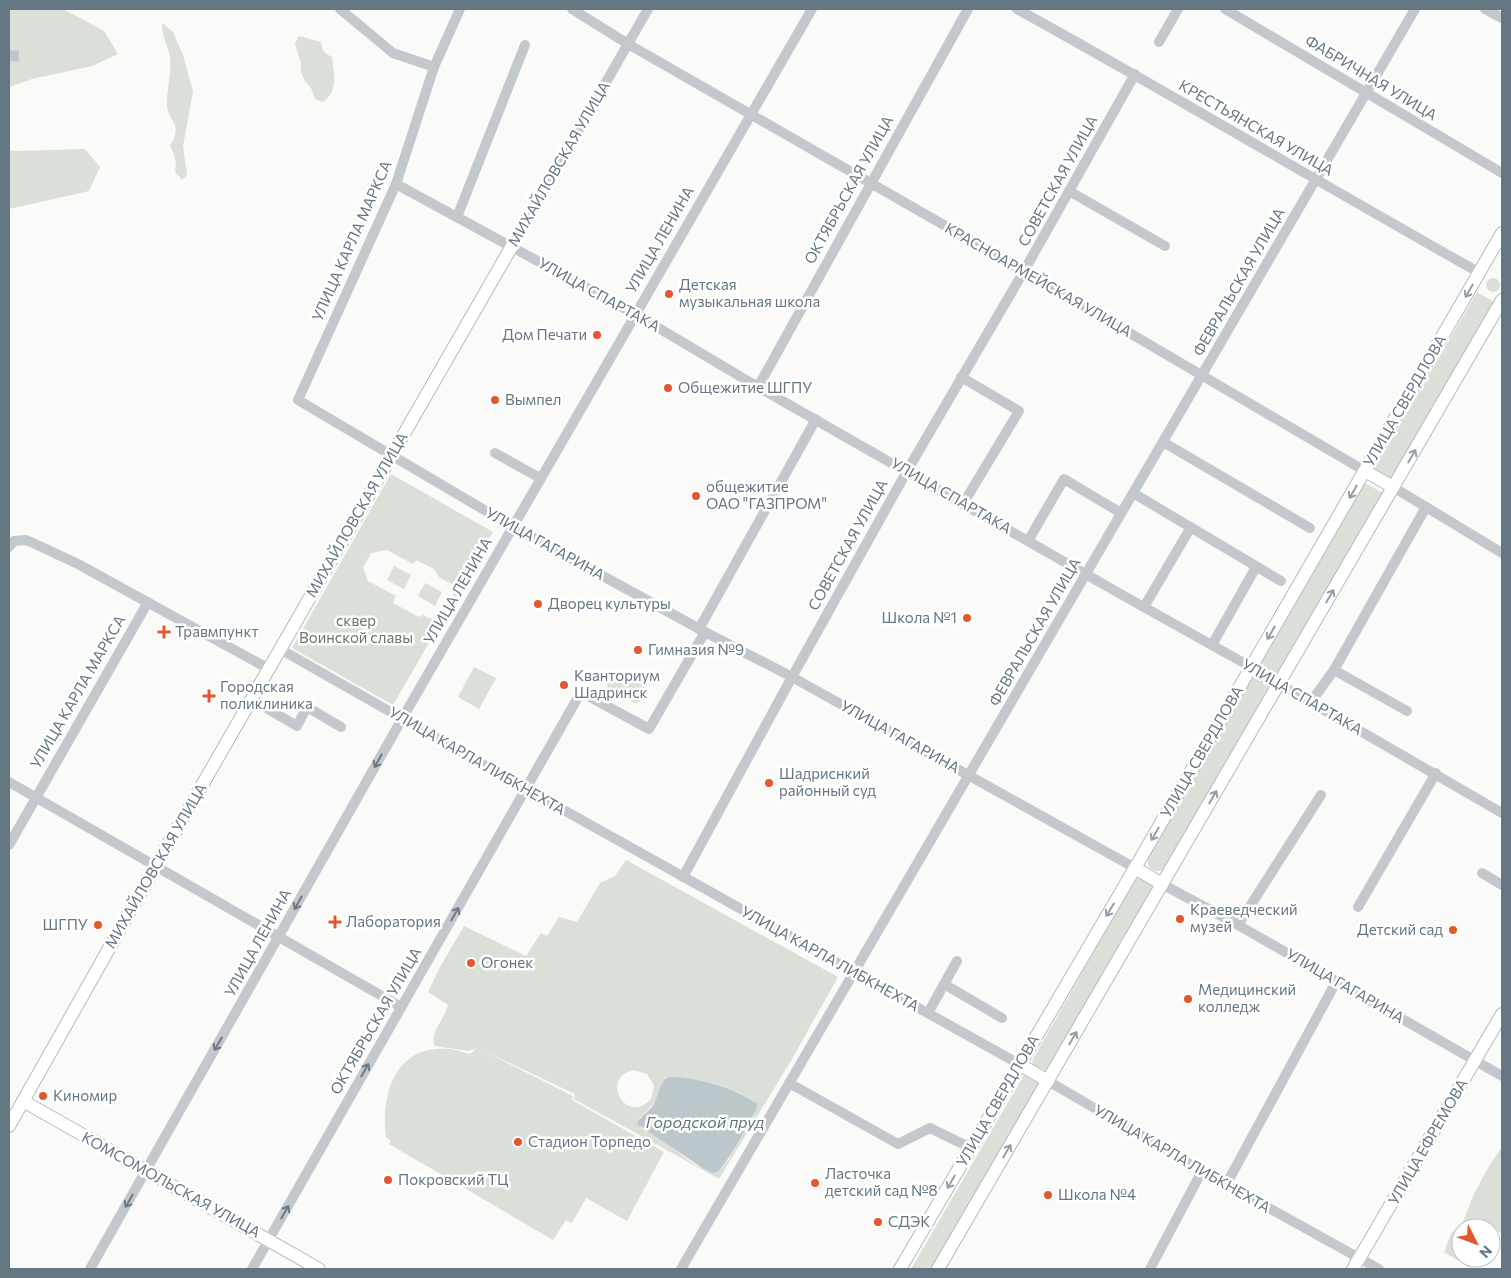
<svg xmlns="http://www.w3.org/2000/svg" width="1511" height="1278" font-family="Commissioner,sans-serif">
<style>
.green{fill:#dadfd7;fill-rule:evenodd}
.water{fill:#bbc7cb}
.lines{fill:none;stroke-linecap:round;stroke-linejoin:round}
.major-casing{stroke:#b5babe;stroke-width:14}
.minor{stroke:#c3c8cc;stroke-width:10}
.major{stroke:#fff;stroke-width:12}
.oneway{stroke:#939fa8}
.oneway2{stroke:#6a7a87}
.poi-dot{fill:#e4572e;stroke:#fff;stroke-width:2}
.labels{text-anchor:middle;stroke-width:5;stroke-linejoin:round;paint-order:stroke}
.street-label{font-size:15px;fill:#657683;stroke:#fff}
.poi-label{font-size:15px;fill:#657683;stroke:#fff;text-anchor:start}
.park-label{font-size:15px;fill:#687a64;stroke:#fff}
.water-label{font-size:16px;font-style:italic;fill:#60757c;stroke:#fff}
</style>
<rect width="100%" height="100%" fill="#fafaf8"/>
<g class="green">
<path d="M9,9H63L104,31L118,54L92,66L32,79L9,87Z"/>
<path d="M162,23L173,32L183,55L193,91L183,146L187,175L182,180L175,172C177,162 175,155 170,146C185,122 166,121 167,103C167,88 172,72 170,57C168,45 161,35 162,23Z"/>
<path d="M299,36L321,42C322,51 324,53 332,57C334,73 339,93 322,102L315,99L311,88L305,81L301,73V63L295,44Z"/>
<path d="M85,149L100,167L89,191L9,209V150L13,151Z"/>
<circle cx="1493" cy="285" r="7"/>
<path d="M1477,292L1494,302L1390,480L1374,470Z"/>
<path d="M391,474L493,532L455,597L453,595L454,585L439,577L434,569L416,560L413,564L387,550L371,553L363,568L368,581L396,596L393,603L419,617L423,615L435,621L442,614L445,615L393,705L292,648Z"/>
<path d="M1365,483L1383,493L1278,673C1272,674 1264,669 1261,664Z"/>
<path d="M394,566L411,575L404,589L387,580Z"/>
<path d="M425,583L442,592L435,606L418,596Z"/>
<path d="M474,667L496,678L479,709L458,697Z"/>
<path d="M614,672H619L645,685L646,690L640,702L634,703L608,689L607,684Z"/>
<path d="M1257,676L1268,682L1269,687L1164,868L1162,871H1155L1149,867L1147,859L1251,678Z"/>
<path d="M626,860L838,977L792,1059L719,1179L574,1099L575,1094L478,1048L573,1096L572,1100L664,1152L627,1221L586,1198L572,1223L566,1220L553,1240L389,1144L391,1141L386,1137C381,1100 392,1053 435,1049C447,1047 459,1051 470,1054L477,1048L469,1051L434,1046C431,1030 444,1020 448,1005L428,992L440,967L464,926L526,956L541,933L547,936L559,917L577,922L600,883L615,876ZM633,1070L647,1074L654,1086L651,1099C627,1126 599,1079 633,1070ZM699,1080C721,1085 740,1091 758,1104V1107L754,1112L729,1159L718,1172C701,1174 670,1145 655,1135C651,1132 646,1130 641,1128L639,1119C651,1108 660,1097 663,1081Z"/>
<path d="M1141,877L1152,883V888L1046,1071L1033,1065L1032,1061L1134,881Z"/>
<path d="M1024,1075L1040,1084L932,1269H911Z"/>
<path d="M1502,1147V1234L1495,1228L1491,1234V1228H1461V1258H1475L1469,1267L1444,1252L1451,1234L1464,1220L1472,1198L1489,1166Z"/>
</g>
<g class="water">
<path d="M9,50L19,51V60L17,62L9,60Z"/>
<path d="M673,1077C705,1079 732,1087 758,1104C757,1110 752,1116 749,1121C740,1140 731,1156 718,1172L713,1173L704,1169L637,1124C640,1117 646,1114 651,1108C657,1100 658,1091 663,1082C665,1078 669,1077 673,1077Z"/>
</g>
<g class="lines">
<g class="major-casing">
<g id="major">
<path d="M1365,471L1393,487"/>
<path d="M1251,667L1279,684"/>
<path d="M1135,868L1162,884"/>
<path d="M1019,1064L1048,1081"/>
<path d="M23,1101L319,1269"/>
<path d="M9,1126L155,867L512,246"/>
<path d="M900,1269L1135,868L1502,233"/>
<path d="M938,1269L1502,300"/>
<path d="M1353,1269L1502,1014"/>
</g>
</g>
<g class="minor">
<path d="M340,9L393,53L434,67"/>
<path d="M460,9L434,67L396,184L298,400L508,524L705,632L792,677L1135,868"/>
<path d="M572,9L628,44L1024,271L1365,471"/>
<path d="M1017,9C1173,95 1325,186 1480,273"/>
<path d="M1225,9L1502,173"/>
<path d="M1485,9L1502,18"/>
<path d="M1159,42L1178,9"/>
<path d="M396,184L635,314L758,387L1117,592L1251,667"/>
<path d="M1069,191L1165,246"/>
<path d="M457,217L525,45"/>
<path d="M512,246L648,9"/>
<path d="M961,377L1019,411L963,504"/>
<path d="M758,387L968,9"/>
<path d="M1163,442L1310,528"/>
<path d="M495,453L540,478"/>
<path d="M1393,487L1502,553"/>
<path d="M1133,493L1281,581"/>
<path d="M1028,541L1064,479L1121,513"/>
<path d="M9,547L14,541L25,540L31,542L78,564L269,669"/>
<path d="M1144,607L1191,527"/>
<path d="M699,629L816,419"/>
<path d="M1212,645L1256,567"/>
<path d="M280,649L526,789L1019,1064"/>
<path d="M1334,670L1407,711"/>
<path d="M1279,684L1502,813"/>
<path d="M251,699L297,726L307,707L341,727"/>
<path d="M1311,702L1334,670L1426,507"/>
<path d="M9,782L401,1007"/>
<path d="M9,845L148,602"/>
<path d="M1482,873L1502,885"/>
<path d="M683,877L792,677L907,471L1024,271L1135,74"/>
<path d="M1162,884L1238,925L1502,1076"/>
<path d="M1358,907L1436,773"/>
<path d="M1238,925L1321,795"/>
<path d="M944,984L1002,1018"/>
<path d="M928,1013L957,961"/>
<path d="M1048,1081L1202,1171L1379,1269"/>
<path d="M789,1083L898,1144L930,1128L971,1148"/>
<path d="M1226,1185L1336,982"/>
<path d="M90,1269L402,719L812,9"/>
<path d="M252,1269L581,692L649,729L705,632"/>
<path d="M681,1269L1415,9"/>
<path d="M1150,1269L1202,1171"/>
</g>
<use href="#major" class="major"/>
</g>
<defs><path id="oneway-shaft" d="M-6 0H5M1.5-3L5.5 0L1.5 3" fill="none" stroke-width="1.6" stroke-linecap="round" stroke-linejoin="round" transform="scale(1.25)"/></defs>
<g class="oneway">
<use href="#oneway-shaft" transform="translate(1469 291) rotate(120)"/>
<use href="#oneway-shaft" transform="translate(1412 456) rotate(-60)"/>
<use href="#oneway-shaft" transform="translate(1353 492) rotate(120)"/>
<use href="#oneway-shaft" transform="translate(1330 596) rotate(-60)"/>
<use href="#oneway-shaft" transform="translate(1271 633) rotate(120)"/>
<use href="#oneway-shaft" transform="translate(1213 797) rotate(-60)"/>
<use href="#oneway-shaft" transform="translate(1155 834) rotate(120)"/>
<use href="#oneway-shaft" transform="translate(1110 910) rotate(121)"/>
<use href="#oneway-shaft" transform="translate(1073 1038) rotate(-60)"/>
<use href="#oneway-shaft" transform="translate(1007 1151) rotate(-60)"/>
<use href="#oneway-shaft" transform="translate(951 1182) rotate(120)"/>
</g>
<g class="oneway2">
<use href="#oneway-shaft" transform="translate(378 761) rotate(119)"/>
<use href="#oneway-shaft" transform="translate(298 903) rotate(119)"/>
<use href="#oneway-shaft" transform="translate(455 914) rotate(-60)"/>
<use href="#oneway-shaft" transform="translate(218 1044) rotate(120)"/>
<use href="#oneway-shaft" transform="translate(365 1070) rotate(-60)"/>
<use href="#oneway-shaft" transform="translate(129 1201) rotate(120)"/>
<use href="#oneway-shaft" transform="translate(285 1212) rotate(-60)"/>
</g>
<g class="poi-dot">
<circle cx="669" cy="294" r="5"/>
<circle cx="597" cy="335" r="5"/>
<circle cx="668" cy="388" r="5"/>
<circle cx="495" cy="400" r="5"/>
<circle cx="696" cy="496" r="5"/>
<circle cx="538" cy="604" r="5"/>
<circle cx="967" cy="618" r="5"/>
<path d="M161.5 624.5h5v5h5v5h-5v5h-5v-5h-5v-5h5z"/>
<circle cx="638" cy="650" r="5"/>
<circle cx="564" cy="685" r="5"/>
<path d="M206.5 688.5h5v5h5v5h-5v5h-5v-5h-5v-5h5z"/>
<circle cx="769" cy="783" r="5"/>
<circle cx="1180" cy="919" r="5"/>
<path d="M332.5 914.5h5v5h5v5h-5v5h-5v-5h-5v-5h5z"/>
<circle cx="98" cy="925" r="5"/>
<circle cx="1453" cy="930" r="5"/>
<circle cx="471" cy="963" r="5"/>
<circle cx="1188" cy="999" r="5"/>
<circle cx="43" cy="1096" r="5"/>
<circle cx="518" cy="1142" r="5"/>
<circle cx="388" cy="1180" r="5"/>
<circle cx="815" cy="1183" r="5"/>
<circle cx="1048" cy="1195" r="5"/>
<circle cx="878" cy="1222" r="5"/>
</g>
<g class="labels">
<g class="street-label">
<text transform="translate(1371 78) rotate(31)" y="5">ФАБРИЧНАЯ УЛИЦА</text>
<text transform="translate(1256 128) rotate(30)" y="5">КРЕСТЬЯНСКАЯ УЛИЦА</text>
<text transform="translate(559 164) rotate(-60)" y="5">МИХАЙЛОВСКАЯ УЛИЦА</text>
<text transform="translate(1058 181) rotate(-61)" y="5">СОВЕТСКАЯ УЛИЦА</text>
<text transform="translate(849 190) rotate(-61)" y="5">ОКТЯБРЬСКАЯ УЛИЦА</text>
<text transform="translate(660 240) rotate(-60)" y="5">УЛИЦА ЛЕНИНА</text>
<text transform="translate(352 241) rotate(-66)" y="5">УЛИЦА КАРЛА МАРКСА</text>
<text transform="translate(1038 280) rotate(30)" y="5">КРАСНОАРМЕЙСКАЯ УЛИЦА</text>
<text transform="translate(1239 282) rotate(-60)" y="5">ФЕВРАЛЬСКАЯ УЛИЦА</text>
<text transform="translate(599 295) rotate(29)" y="5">УЛИЦА СПАРТАКА</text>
<text transform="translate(1405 401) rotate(-60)" y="5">УЛИЦА СВЕРДЛОВА</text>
<text transform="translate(951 496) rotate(30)" y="5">УЛИЦА СПАРТАКА</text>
<text transform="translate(357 515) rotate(-60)" y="5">МИХАЙЛОВСКАЯ УЛИЦА</text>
<text transform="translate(545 544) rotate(29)" y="5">УЛИЦА ГАГАРИНА</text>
<text transform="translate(848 545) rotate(-61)" y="5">СОВЕТСКАЯ УЛИЦА</text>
<text transform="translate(458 591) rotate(-60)" y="5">УЛИЦА ЛЕНИНА</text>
<text transform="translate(1035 632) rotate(-60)" y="5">ФЕВРАЛЬСКАЯ УЛИЦА</text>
<text transform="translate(78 692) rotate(-60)" y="5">УЛИЦА КАРЛА МАРКСА</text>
<text transform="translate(1302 697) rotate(30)" y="5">УЛИЦА СПАРТАКА</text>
<text transform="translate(900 737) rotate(29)" y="5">УЛИЦА ГАГАРИНА</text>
<text transform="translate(1202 752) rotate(-60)" y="5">УЛИЦА СВЕРДЛОВА</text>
<text transform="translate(477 761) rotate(30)" y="5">УЛИЦА КАРЛА ЛИБКНЕХТА</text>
<text transform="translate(156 866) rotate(-60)" y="5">МИХАЙЛОВСКАЯ УЛИЦА</text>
<text transform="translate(258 943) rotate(-61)" y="5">УЛИЦА ЛЕНИНА</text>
<text transform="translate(830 959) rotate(29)" y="5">УЛИЦА КАРЛА ЛИБКНЕХТА</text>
<text transform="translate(1345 986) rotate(30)" y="5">УЛИЦА ГАГАРИНА</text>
<text transform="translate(376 1021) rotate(-60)" y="5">ОКТЯБРЬСКАЯ УЛИЦА</text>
<text transform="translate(998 1101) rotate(-60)" y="5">УЛИЦА СВЕРДЛОВА</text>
<text transform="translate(1428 1142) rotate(-60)" y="5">УЛИЦА ЕФРЕМОВА</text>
<text transform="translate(1182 1159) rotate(30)" y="5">УЛИЦА КАРЛА ЛИБКНЕХТА</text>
<text transform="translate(171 1185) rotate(29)" y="5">КОМСОМОЛЬСКАЯ УЛИЦА</text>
</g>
<g class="poi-label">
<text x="679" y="290">Детская<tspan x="679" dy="17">музыкальная школа</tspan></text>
<text x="587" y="340" text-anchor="end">Дом Печати</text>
<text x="678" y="393">Общежитие ШГПУ</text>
<text x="505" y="405">Вымпел</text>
<text x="706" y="492">общежитие<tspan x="706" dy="17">ОАО "ГАЗПРОМ"</tspan></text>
<text x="548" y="609">Дворец культуры</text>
<text x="957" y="623" text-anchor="end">Школа №1</text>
<text x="175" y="637">Травмпункт</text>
<text x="648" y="655">Гимназия №9</text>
<text x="574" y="681">Кванториум<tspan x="574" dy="17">Шадринск</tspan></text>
<text x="220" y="692">Городская<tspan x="220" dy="17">поликлиника</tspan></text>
<text x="779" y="779">Шадриснкий<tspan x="779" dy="17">районный суд</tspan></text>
<text x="1190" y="915">Краеведческий<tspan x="1190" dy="17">музей</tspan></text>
<text x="346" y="927">Лаборатория</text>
<text x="88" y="930" text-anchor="end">ШГПУ</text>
<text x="1443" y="935" text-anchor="end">Детский сад</text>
<text x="481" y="968">Огонек</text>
<text x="1198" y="995">Медицинский<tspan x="1198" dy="17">колледж</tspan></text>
<text x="53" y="1101">Киномир</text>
<text x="528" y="1147">Стадион Торпедо</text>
<text x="825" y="1179">Ласточка<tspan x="825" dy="17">детский сад №8</tspan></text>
<text x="398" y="1185">Покровский ТЦ</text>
<text x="1058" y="1200">Школа №4</text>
<text x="888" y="1227">СДЭК</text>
</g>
<g class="park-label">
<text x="356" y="626">сквер<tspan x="356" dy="17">Воинской славы</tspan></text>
</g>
<g class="water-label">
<text x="705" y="1128">Городской пруд</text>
</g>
</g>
<rect width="1511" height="1278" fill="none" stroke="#657683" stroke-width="20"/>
<g transform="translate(1476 1243) rotate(132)"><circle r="24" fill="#ffffff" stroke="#c1c8cd"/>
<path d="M0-4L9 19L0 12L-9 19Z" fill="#e4572e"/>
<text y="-8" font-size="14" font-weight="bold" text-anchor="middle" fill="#657683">N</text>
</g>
</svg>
